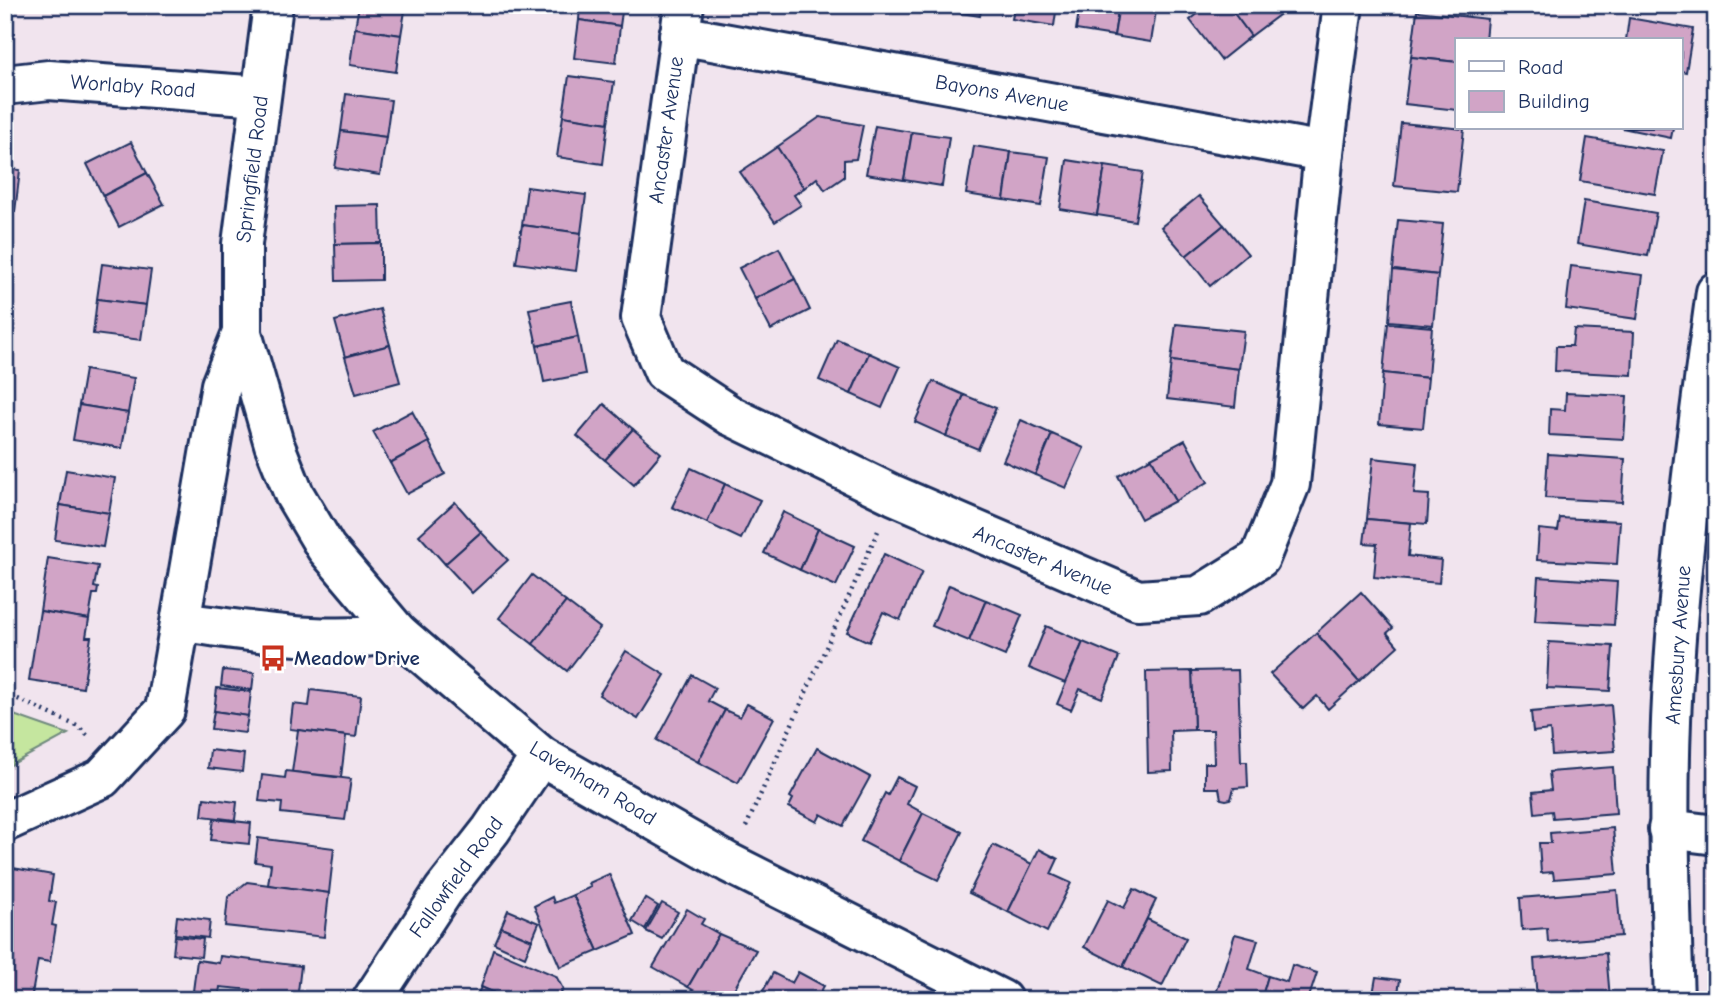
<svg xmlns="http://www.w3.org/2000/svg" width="1721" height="1005" font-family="'Comic Neue',sans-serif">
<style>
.green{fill:#c5e69f;stroke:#708a7e;stroke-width:2}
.building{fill:#d1a4c6;stroke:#1b2f5e;stroke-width:2}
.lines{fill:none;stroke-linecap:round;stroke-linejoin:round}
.minor-casing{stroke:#1b2f5e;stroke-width:44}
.path{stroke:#1b2f5e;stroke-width:4.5;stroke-dasharray:2 5;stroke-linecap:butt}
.minor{stroke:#fff;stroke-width:38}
.labels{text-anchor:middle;stroke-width:5;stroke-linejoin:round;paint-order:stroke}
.street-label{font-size:21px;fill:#1b2f5e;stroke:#fff}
.poi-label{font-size:21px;font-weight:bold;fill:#1b2f5e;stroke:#fff;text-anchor:start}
</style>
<rect width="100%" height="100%" fill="#f1e4ee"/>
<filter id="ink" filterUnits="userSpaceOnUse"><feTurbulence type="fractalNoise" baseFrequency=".0143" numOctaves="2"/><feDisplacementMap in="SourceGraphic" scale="14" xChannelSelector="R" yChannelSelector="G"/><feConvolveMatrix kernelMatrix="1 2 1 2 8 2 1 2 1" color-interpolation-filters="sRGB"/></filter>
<g filter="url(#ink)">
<path class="green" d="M5,712L68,734L5,768Z"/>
<g class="building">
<path d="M23,5H62V10Z"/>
<path d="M108,5H129L112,13Z"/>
<path d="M359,5H406L401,35L355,28Z"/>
<path d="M580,5H623L620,26L579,20Z"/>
<path d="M911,5H944L943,10Z"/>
<path d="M944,5H982L980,16L943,10Z"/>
<path d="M1015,5H1057L1054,26L1012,19Z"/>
<path d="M1080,5H1119L1114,36L1076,30Z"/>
<path d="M1119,5H1157L1151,42L1114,36Z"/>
<path d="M1209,5H1228L1251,36L1221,60L1190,20Z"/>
<path d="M1228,5H1277L1283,12L1251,36Z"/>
<path d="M1417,11L1487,19L1485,40H1457V62L1411,57Z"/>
<path d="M1629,18L1693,29L1686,72L1681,71V40H1626Z"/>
<path d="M579,20L620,26L616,63L574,58Z"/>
<path d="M355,28L401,35L396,72L350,65Z"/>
<path d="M1411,57L1457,62V110L1405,104Z"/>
<path d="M569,76L614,82L608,123L563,116Z"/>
<path d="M346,94L391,100L386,137L341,131Z"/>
<path d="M563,116L608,123L603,164L557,157Z"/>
<path d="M820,117L863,125L856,159L844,160V177L825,190L817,178L804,188L777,147Z"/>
<path d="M1401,123L1464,129L1457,192L1394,186Z"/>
<path d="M875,126L912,132L904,180L866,174Z"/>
<path d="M1622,128H1673L1671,138Z"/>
<path d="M341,131L386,137L380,175L335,168Z"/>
<path d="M912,132L949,137L942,186L904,180Z"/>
<path d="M1587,138L1663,151L1655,194L1580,181Z"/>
<path d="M131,142L147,173L103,196L87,164Z"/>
<path d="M974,146L1011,152L1004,200L966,194Z"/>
<path d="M777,147L804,188L794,195L801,205L775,222L740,172Z"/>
<path d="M1011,152L1049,157L1041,206L1004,200Z"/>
<path d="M1067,160L1105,166L1097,215L1060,209Z"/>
<path d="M1105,166L1143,172L1135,221L1097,215Z"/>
<path d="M5,168L20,170L15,212H5Z"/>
<path d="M147,173L164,204L119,227L103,196Z"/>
<path d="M527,187L586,195L581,233L522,225Z"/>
<path d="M1199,196L1224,225L1186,256L1161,227Z"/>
<path d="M1584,201L1656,213L1648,256L1577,244Z"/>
<path d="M380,205L381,243L335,244L334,206Z"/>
<path d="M1398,220L1443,224L1438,275L1393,270Z"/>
<path d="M522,225L581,233L576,271L516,263Z"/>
<path d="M1224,225L1248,254L1210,286L1186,256Z"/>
<path d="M381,243V280L336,281L335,244Z"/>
<path d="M779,248L795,279L755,299L739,268Z"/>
<path d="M102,264L151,270L146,305L97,299Z"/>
<path d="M1571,266L1643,275L1637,319L1566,309Z"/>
<path d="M1393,270L1438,275L1433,325L1389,321Z"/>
<path d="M795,279L810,310L771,330L755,299Z"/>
<path d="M97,299L146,305L141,340L93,334Z"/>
<path d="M571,301L578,337L537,346L529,309Z"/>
<path d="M380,309L390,345L345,357L335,321Z"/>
<path d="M1388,323L1432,327L1428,378L1383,373Z"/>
<path d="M1176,324L1244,331L1239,369L1171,361Z"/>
<path d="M1574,329L1634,332L1632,375L1555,371L1556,346H1572Z"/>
<path d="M578,337L585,374L544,382L537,346Z"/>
<path d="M837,339L869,353L851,394L819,380Z"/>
<path d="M390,345L400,382L356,394L345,357Z"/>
<path d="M869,353L900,367L882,408L851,394Z"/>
<path d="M1171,361L1239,369L1235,407L1167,399Z"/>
<path d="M85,370L134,378L128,413L79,405Z"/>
<path d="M1383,373L1428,378L1423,428L1379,424Z"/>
<path d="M933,381L964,395L946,436L915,422Z"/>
<path d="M1566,393L1627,396L1624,439L1549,435L1550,409L1565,410Z"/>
<path d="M964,395L996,408L978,449L946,436Z"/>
<path d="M604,404L633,429L605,460L577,436Z"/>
<path d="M79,405L128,413L122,448L73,440Z"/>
<path d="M412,411L429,442L390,463L373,432Z"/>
<path d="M1021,420L1052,434L1035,475L1003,461Z"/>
<path d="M633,429L661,453L634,485L605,460Z"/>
<path d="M1052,434L1084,448L1066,488L1035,475Z"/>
<path d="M1185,440L1208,482L1175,501L1151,458Z"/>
<path d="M429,442L445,474L407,494L390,463Z"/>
<path d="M1548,454L1625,459L1622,502L1545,498Z"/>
<path d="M1151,458L1175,501L1141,519L1118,476Z"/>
<path d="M1373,458L1417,463L1414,494L1429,495L1427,524L1367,519Z"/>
<path d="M691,468L725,484L707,523L672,507Z"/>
<path d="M66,470L115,478L109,513L60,505Z"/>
<path d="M725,484L760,500L741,539L707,523Z"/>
<path d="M455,502L481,532L445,564L419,535Z"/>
<path d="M60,505L109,513L103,547L55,540Z"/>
<path d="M783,512L818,529L800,570L764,553Z"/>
<path d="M1560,518L1620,521L1617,564L1537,560L1539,529L1558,531Z"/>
<path d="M1367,519L1411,523L1408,556L1441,560L1439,583L1374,577L1377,544L1364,543Z"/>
<path d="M818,529L855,546L836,586L800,570Z"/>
<path d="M481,532L508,560L472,593L445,564Z"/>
<path d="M884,554L922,572L900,620L883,612L869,642L847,632Z"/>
<path d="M48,558L98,566L94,587L98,588L97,594H93L89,619L40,611Z"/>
<path d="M532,575L566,602L533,644L499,618Z"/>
<path d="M1538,577L1617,582L1614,625L1535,621Z"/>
<path d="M949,585L986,600L969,641L932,626Z"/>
<path d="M1361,592L1393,628L1387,633L1398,646L1359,681L1316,633Z"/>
<path d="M986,600L1022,615L1005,656L969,641Z"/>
<path d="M566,602L600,628L567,671L533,644Z"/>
<path d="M40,611L89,619L86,637H91L83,688L29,680Z"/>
<path d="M1046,626L1083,642L1065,683L1029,668Z"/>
<path d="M1316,633L1359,681L1328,709L1317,696L1303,709L1270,674Z"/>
<path d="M1083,642L1119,657L1102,698L1080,689L1071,710L1057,704Z"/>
<path d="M1549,642L1613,646L1610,691L1547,688Z"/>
<path d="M626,651L665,675L638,719L599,695Z"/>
<path d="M223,670L254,673L252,690L221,686Z"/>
<path d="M1238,670L1241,762H1247L1248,787L1234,788L1231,799L1226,800L1221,799L1219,788H1205V763H1214L1213,730H1194L1192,671Z"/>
<path d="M1192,671L1194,730L1171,731L1172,771L1148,772L1146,672Z"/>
<path d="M692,675L715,688L708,701L725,710L698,762L657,740Z"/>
<path d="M217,688L251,692L248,716L214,711Z"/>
<path d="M311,690L361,696L356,737L290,729L293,704L309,706Z"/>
<path d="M747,704L774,718L738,783L698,762L725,710L740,717Z"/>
<path d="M1611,705L1615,751L1552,755L1550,730L1533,732L1531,712Z"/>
<path d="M214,711L248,716L245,733L211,729Z"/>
<path d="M298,730L346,736L341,777L292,772Z"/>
<path d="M817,748L870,777L843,826L821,814L817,822L789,807L793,799L790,797Z"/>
<path d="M210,750L244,754L242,772L208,768Z"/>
<path d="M1613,767L1616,813L1553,818L1552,811L1535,813L1533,792L1551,790L1549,772Z"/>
<path d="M286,771L351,779L345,820L281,813L282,803L259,801L262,775L285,778Z"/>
<path d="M897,777L915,786L907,804L923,813L899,861L861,841L885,793L888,795Z"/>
<path d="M204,798L237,802L235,820L202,816Z"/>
<path d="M923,813L962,832L938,880L899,861Z"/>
<path d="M214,819L251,823L249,844L211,840Z"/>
<path d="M1613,828L1617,874L1554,879L1553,872L1541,873L1539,843H1551L1550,833Z"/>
<path d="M258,838L334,848L329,893L268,885L271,864L255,862Z"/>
<path d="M993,845L1032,864L1008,912L969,893Z"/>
<path d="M1039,849L1058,859L1051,874L1071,883L1047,932L1008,912Z"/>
<path d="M13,868L53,875L49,901L56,902L52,925L56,926L50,962L38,960L31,1000H5V894Z"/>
<path d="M609,874L635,935L598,951L573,895L591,887L589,883Z"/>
<path d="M247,882L329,893L324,937L225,926L228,897Z"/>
<path d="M1134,889L1156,900L1123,967L1084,947L1108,900L1124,908Z"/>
<path d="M1617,890L1621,936L1548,942L1547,928L1522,930L1520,898Z"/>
<path d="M573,895L598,951L560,967L534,906L552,897L554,903Z"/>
<path d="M645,898L658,906L645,929L632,921Z"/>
<path d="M662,903L678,912L662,939L646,931Z"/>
<path d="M687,909L704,919L701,924L719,934L688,987L653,967Z"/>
<path d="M508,910L539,923L532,940L501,927Z"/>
<path d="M177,916L210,920L208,938L175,934Z"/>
<path d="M1147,919L1186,938L1162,986L1123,967Z"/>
<path d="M501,927L532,940L525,957L494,943Z"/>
<path d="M719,934L756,950L728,1000H710L688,987Z"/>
<path d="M1235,934L1258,940L1249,969L1268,976L1261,1000H1214Z"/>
<path d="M175,936L203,939L201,957L173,954Z"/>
<path d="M493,949L556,976L563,989L558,1000H510L481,987Z"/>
<path d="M1606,953L1610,998L1537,1000L1534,959Z"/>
<path d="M220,956L301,966L297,1000H250L251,990L220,987L219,994L193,991L197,960L219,963Z"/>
<path d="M1292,965L1317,973L1308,1000H1261L1268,976L1287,982Z"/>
<path d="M798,972L824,986L816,1000H758L773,973L792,983Z"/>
<path d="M1376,977L1400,980L1397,1000H1372Z"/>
<path d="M481,987L510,1000H475Z"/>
</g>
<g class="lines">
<g class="minor-casing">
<g id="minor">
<path d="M273,5L242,244V333L274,444L294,494L326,548L398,633L541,756L729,863L1002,1000"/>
<path d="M684,5L641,318L664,372L731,416L894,495L1138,600L1199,596L1260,558L1290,484L1324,152L1343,5"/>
<path d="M679,35L1324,152"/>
<path d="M5,85L49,80L260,96"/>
<path d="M181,622C253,631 325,645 398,633"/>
<path d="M5,822L102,778L165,710L221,385L242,333"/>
<path d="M1668,829L1716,835"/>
<path d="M372,1000L444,890L491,830L541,756"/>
<path d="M1674,1000C1670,888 1666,777 1674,666C1682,541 1699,416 1716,292"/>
</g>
</g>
<g class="path">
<path d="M5,693L79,727L88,736"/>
<path d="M746,827L878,531"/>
</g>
<use href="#minor" class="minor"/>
</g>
</g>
<defs>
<g id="bus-bare" transform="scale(2.1)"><path d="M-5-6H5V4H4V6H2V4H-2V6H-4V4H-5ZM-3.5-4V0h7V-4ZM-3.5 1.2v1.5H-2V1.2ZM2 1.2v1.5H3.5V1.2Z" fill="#c8321e" stroke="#fff" stroke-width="2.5" paint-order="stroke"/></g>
</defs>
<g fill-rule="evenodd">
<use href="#bus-bare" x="273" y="658"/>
</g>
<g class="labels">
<g class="street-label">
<text transform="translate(133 86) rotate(4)" y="7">Worlaby Road</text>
<text transform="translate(1002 93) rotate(10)" y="7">Bayons Avenue</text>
<text transform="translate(666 130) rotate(-82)" y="7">Ancaster Avenue</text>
<text transform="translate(252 169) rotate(-83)" y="7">Springfield Road</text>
<text transform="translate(1043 560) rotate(23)" y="7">Ancaster Avenue</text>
<text transform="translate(1678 645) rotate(-86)" y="7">Amesbury Avenue</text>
<text transform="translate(593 783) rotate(31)" y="7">Lavenham Road</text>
<text transform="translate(456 877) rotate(-54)" y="7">Fallowfield Road</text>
</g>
<g class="poi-label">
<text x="294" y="665">Meadow Drive</text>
</g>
</g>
<rect width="1721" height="1005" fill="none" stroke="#fff" stroke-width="28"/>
<rect x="14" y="14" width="1693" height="977" fill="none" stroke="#1b2f5e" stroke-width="2.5" filter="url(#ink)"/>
<rect x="1455" y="38" width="228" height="91" fill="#ffffff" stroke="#a4acbf" stroke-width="2"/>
<rect x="1469" y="61" width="35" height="10" fill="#ffffff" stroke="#a4acbf" stroke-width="2"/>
<text x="1518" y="74" font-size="21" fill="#1b2f5e">Road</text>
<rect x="1469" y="91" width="35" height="21" fill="#d1a4c6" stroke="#a4acbf" stroke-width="2"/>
<text x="1518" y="108" font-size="21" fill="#1b2f5e">Building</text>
</svg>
